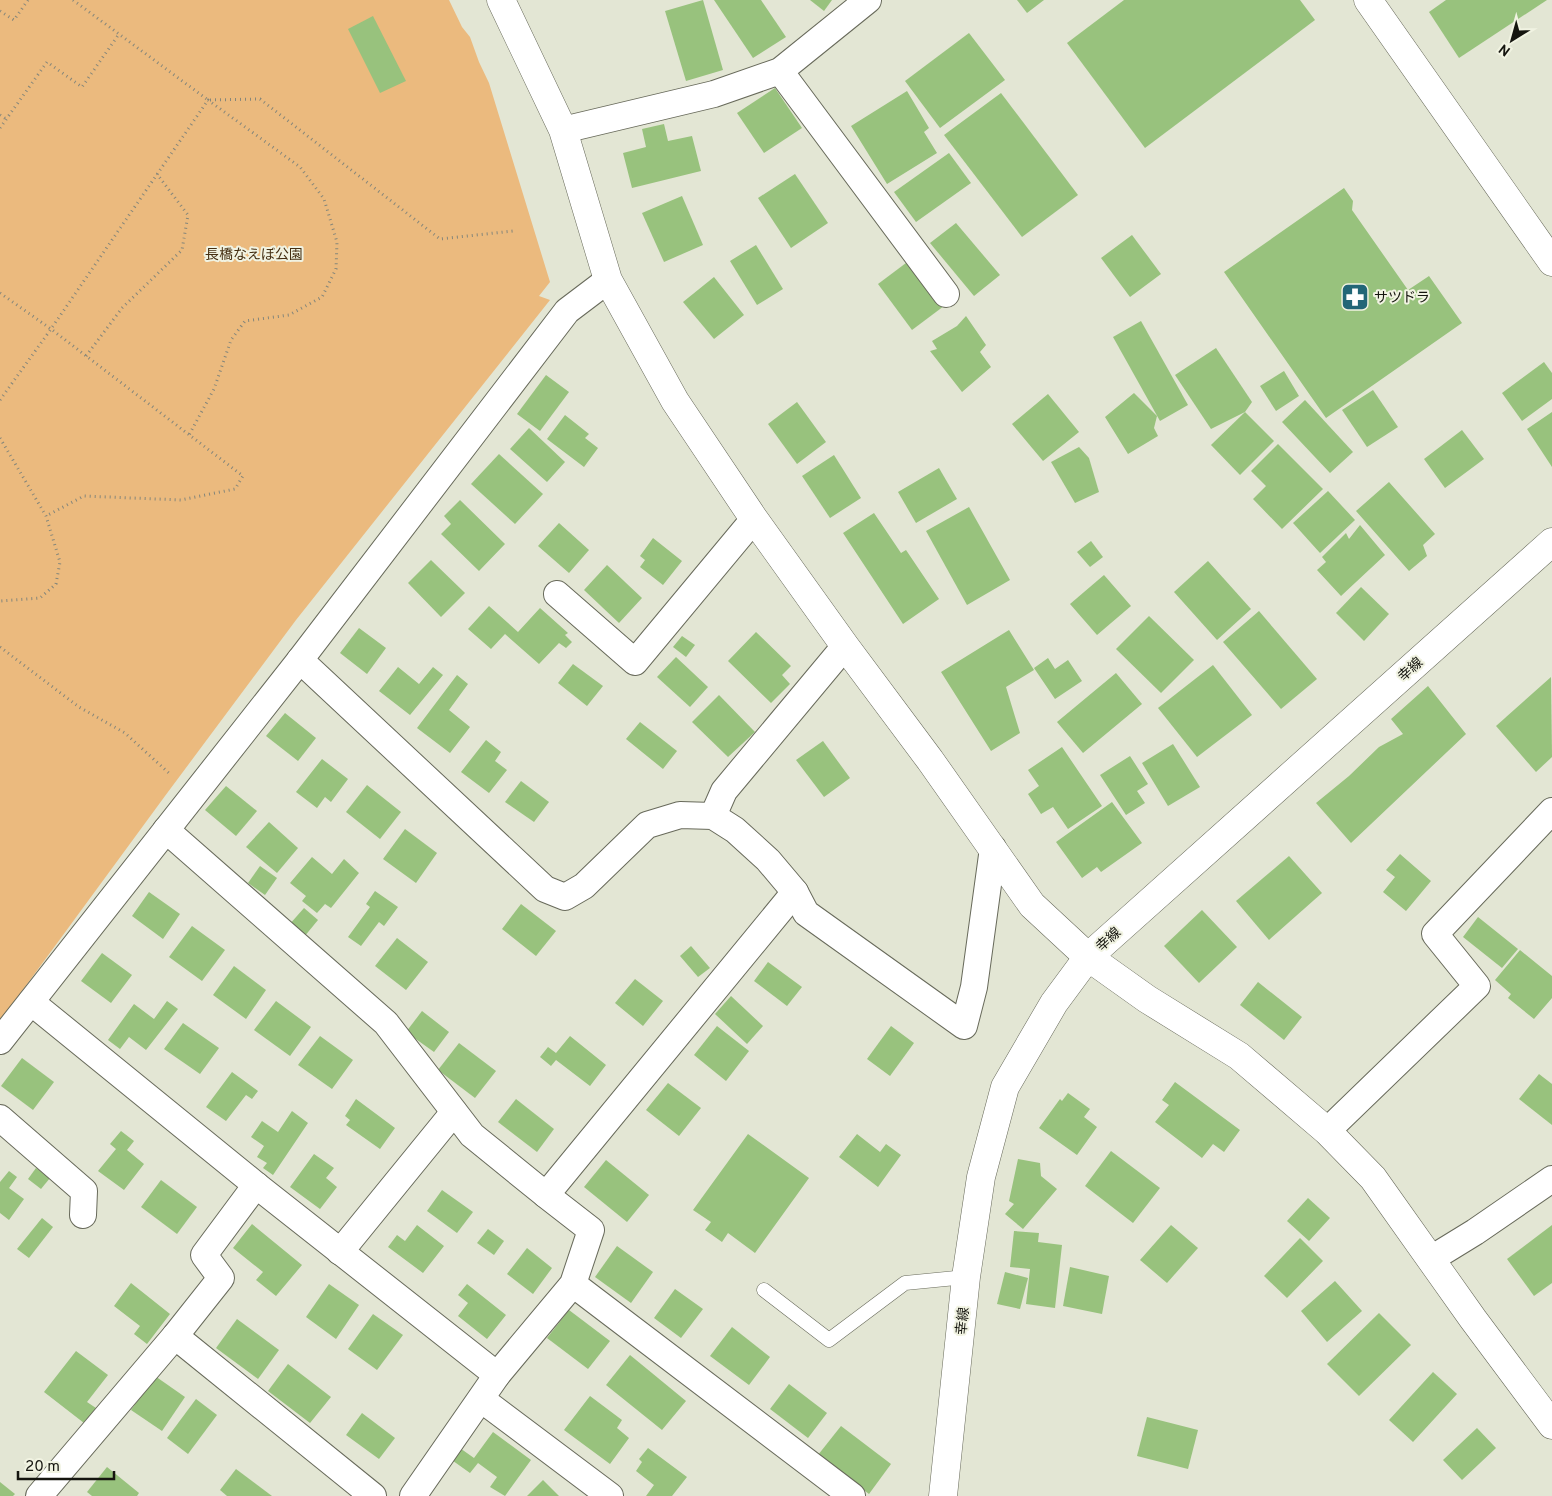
<svg xmlns="http://www.w3.org/2000/svg" width="1552" height="1496" font-family="Overpass,'Noto Sans JP',sans-serif">
<style>
.green{fill:#ebba7e}
.building{fill:#98c27d}
.lines{fill:none;stroke-linecap:round;stroke-linejoin:round}
.service-casing{stroke:#686a5b;stroke-width:15}
.minor-casing{stroke:#686a5b;stroke-width:28}
.tertiary-casing{stroke:#686a5b;stroke-width:29}
.path{stroke:#85867a;stroke-width:3;stroke-dasharray:1 4;stroke-linecap:butt}
.service{stroke:#fff;stroke-width:14}
.minor{stroke:#fff;stroke-width:26}
.tertiary{stroke:#fff;stroke-width:28}
.labels{text-anchor:middle;stroke-width:4;stroke-linejoin:round;paint-order:stroke}
.park-label{font-size:14px;fill:#452f12;stroke:#f1f3e2}
.poi-label{font-size:14px;fill:#15150f;stroke:#f1f3e2;text-anchor:start}
.street-label{font-size:14px;fill:#15150f;stroke:#f1f3e2}
</style>
<rect width="100%" height="100%" fill="#e3e6d4"/>
<path class="green" d="M0,0H449L462,27L470,37L479,62L489,83L550,282L539,296L550,300L296,620L165,796L0,1021Z"/>
<g class="building">
<path d="M703,0L723,70L686,81L665,11Z"/>
<path d="M714,0H761L786,37L753,58Z"/>
<path d="M810,0H832L824,11Z"/>
<path d="M1017,0H1044L1027,13Z"/>
<path d="M1124,0H1300L1315,20L1145,148L1067,43Z"/>
<path d="M1446,0H1547L1459,58L1429,12Z"/>
<path d="M373,16L406,81L380,93L348,29Z"/>
<path d="M969,33L1005,80L940,128L905,81Z"/>
<path d="M775,88L802,128L764,153L737,113Z"/>
<path d="M907,91L929,128L924,132L937,153L887,184L851,126Z"/>
<path d="M1001,93L1078,195L1022,237L944,135Z"/>
<path d="M664,124L668,141L692,136L701,171L632,188L623,153L646,147L642,129Z"/>
<path d="M949,153L971,183L916,222L894,192Z"/>
<path d="M795,174L828,223L791,248L758,198Z"/>
<path d="M1344,188L1353,201L1352,210L1408,290L1429,276L1462,323L1326,418L1224,272Z"/>
<path d="M682,196L703,245L664,262L642,213Z"/>
<path d="M956,223L1000,275L974,296L930,243Z"/>
<path d="M1132,235L1161,274L1130,297L1101,258Z"/>
<path d="M756,245L783,289L757,305L730,261Z"/>
<path d="M914,257L948,303L912,330L878,284Z"/>
<path d="M714,277L744,315L714,339L683,302Z"/>
<path d="M966,316L986,345L980,352L991,367L962,392L930,351L937,349L932,341L957,326Z"/>
<path d="M1141,321L1188,405L1160,421L1113,337Z"/>
<path d="M1216,348L1252,402L1245,412L1211,429L1175,375Z"/>
<path d="M1544,362L1552,373V399L1522,421L1502,393Z"/>
<path d="M1284,371L1299,396L1276,411L1260,386Z"/>
<path d="M546,375L569,392L540,431L517,414Z"/>
<path d="M1373,390L1398,427L1367,447L1342,410Z"/>
<path d="M1134,393L1157,416L1154,428L1158,436L1128,454L1105,417Z"/>
<path d="M1048,394L1079,432L1043,461L1012,424Z"/>
<path d="M1305,400L1353,452L1330,473L1282,422Z"/>
<path d="M797,402L826,442L797,464L768,424Z"/>
<path d="M1245,412L1274,441L1240,475L1211,445Z"/>
<path d="M1552,412V467L1527,429Z"/>
<path d="M565,415L589,434L585,438L598,448L584,467L547,439Z"/>
<path d="M529,428L565,462L547,482L510,449Z"/>
<path d="M1462,430L1484,459L1445,488L1424,459Z"/>
<path d="M1278,444L1323,489L1282,529L1253,499L1266,486L1251,471Z"/>
<path d="M1079,447L1089,458L1099,492L1075,503L1051,462Z"/>
<path d="M499,454L543,494L515,524L471,484Z"/>
<path d="M834,455L861,498L830,518L802,476Z"/>
<path d="M939,468L957,499L916,523L898,492Z"/>
<path d="M1389,482L1435,534L1423,545L1427,556L1409,571L1356,511Z"/>
<path d="M1328,491L1355,520L1320,553L1293,523Z"/>
<path d="M460,500L505,544L479,571L441,534L451,524L444,516Z"/>
<path d="M969,507L1010,580L967,605L926,531Z"/>
<path d="M874,513L901,553L906,550L939,599L903,624L843,533Z"/>
<path d="M559,523L589,550L569,573L538,546Z"/>
<path d="M1360,525L1385,555L1341,596L1317,570L1326,562L1322,557L1346,533L1349,539Z"/>
<path d="M653,538L682,561L663,585L640,567L645,560L640,556Z"/>
<path d="M1091,541L1103,557L1090,567L1077,552Z"/>
<path d="M431,560L465,593L441,617L408,583Z"/>
<path d="M1208,561L1251,609L1217,640L1174,592Z"/>
<path d="M607,565L642,598L619,623L584,590Z"/>
<path d="M1104,575L1131,606L1097,635L1070,604Z"/>
<path d="M1361,587L1389,614L1364,641L1336,613Z"/>
<path d="M489,606L518,632L540,608L568,633L565,635L572,642L566,648L559,643L539,664L505,634L491,649L468,629Z"/>
<path d="M1259,611L1317,679L1281,709L1223,642Z"/>
<path d="M1149,616L1194,660L1161,693L1116,649Z"/>
<path d="M359,628L386,648L367,674L340,653Z"/>
<path d="M1009,630L1034,670L1006,687L1020,733L991,751L941,672Z"/>
<path d="M756,632L791,666L782,675L790,684L771,703L728,661Z"/>
<path d="M682,636L695,645L686,657L673,647Z"/>
<path d="M676,657L708,687L690,707L657,677Z"/>
<path d="M1048,658L1055,669L1068,660L1082,681L1055,699L1034,668Z"/>
<path d="M573,664L603,686L587,706L558,683Z"/>
<path d="M1213,665L1252,715L1197,757L1158,708Z"/>
<path d="M398,667L419,684L433,667L443,675L410,715L379,691Z"/>
<path d="M1116,673L1142,704L1083,753L1057,722Z"/>
<path d="M457,675L468,684L449,710L470,727L450,753L417,728Z"/>
<path d="M1551,677L1552,757L1536,772L1496,726Z"/>
<path d="M1428,686L1466,734L1351,843L1316,803L1349,776L1379,747L1403,734L1391,719Z"/>
<path d="M719,695L755,732L728,757L692,722Z"/>
<path d="M285,713L316,738L298,761L266,736Z"/>
<path d="M640,722L677,751L663,769L626,739Z"/>
<path d="M486,740L501,752L495,761L507,770L489,793L461,772Z"/>
<path d="M823,741L850,778L824,797L796,760Z"/>
<path d="M1173,744L1200,787L1168,806L1142,763Z"/>
<path d="M1062,747L1102,806L1068,829L1053,807L1041,814L1028,794L1039,786L1028,770Z"/>
<path d="M1130,756L1148,784L1137,791L1145,803L1126,815L1100,775Z"/>
<path d="M322,759L348,779L331,802L325,797L317,808L296,792Z"/>
<path d="M521,781L549,802L534,822L505,802Z"/>
<path d="M367,785L401,812L380,839L346,812Z"/>
<path d="M226,786L257,811L236,836L205,810Z"/>
<path d="M1112,802L1142,843L1101,872L1097,867L1082,878L1056,842Z"/>
<path d="M269,822L298,848L277,873L246,847Z"/>
<path d="M405,829L437,853L416,883L383,859Z"/>
<path d="M1400,854L1431,881L1406,911L1383,892L1395,877L1386,870Z"/>
<path d="M1289,856L1322,893L1269,940L1236,901Z"/>
<path d="M312,857L332,874L344,859L359,873L331,908L325,904L317,913L302,901L306,896L290,883Z"/>
<path d="M260,866L277,878L265,895L248,883Z"/>
<path d="M375,891L398,907L384,926L379,922L361,946L348,937L370,907L366,904Z"/>
<path d="M149,892L180,914L163,939L132,916Z"/>
<path d="M521,904L556,931L536,956L502,929Z"/>
<path d="M304,908L318,920L304,937L289,925Z"/>
<path d="M1202,910L1237,947L1199,983L1164,946Z"/>
<path d="M1478,917L1518,949L1502,968L1463,937Z"/>
<path d="M192,926L225,950L202,981L169,957Z"/>
<path d="M397,938L428,962L406,990L375,966Z"/>
<path d="M691,946L710,968L698,977L680,956Z"/>
<path d="M1520,950L1552,976V998L1534,1019L1508,998L1511,994L1495,980Z"/>
<path d="M102,953L132,975L111,1003L81,981Z"/>
<path d="M768,962L802,987L787,1006L754,981Z"/>
<path d="M234,966L266,990L246,1019L213,995Z"/>
<path d="M635,979L663,1001L643,1026L615,1003Z"/>
<path d="M1258,982L1302,1017L1284,1040L1240,1005Z"/>
<path d="M731,996L763,1026L747,1044L715,1014Z"/>
<path d="M167,1001L178,1009L146,1050L129,1037L120,1049L108,1040L134,1004L154,1019Z"/>
<path d="M276,1001L311,1027L290,1056L254,1030Z"/>
<path d="M422,1011L449,1032L434,1052L406,1032Z"/>
<path d="M183,1023L219,1048L200,1074L164,1049Z"/>
<path d="M717,1026L749,1051L726,1081L694,1055Z"/>
<path d="M891,1026L914,1043L890,1076L867,1059Z"/>
<path d="M320,1036L353,1060L332,1089L298,1065Z"/>
<path d="M570,1036L606,1065L590,1086L556,1060L551,1066L540,1057L548,1047L556,1053Z"/>
<path d="M459,1043L496,1071L475,1098L438,1070Z"/>
<path d="M22,1058L54,1082L33,1110L1,1086Z"/>
<path d="M232,1072L258,1091L252,1099L246,1095L226,1121L206,1107Z"/>
<path d="M1539,1074L1552,1084V1125L1519,1099Z"/>
<path d="M1175,1082L1240,1130L1224,1152L1213,1144L1202,1158L1155,1122L1169,1105L1162,1100Z"/>
<path d="M668,1083L701,1108L679,1136L646,1110Z"/>
<path d="M1068,1093L1090,1109L1084,1117L1097,1127L1077,1155L1039,1128L1060,1099L1062,1101Z"/>
<path d="M356,1099L395,1128L380,1149L346,1125L350,1120L345,1116Z"/>
<path d="M516,1099L554,1129L537,1152L498,1122Z"/>
<path d="M292,1111L308,1123L273,1175L263,1168L267,1163L257,1157L264,1146L251,1137L262,1121L278,1132Z"/>
<path d="M121,1131L134,1141L127,1150L144,1164L124,1190L98,1171L116,1149L110,1144Z"/>
<path d="M748,1134L809,1178L755,1253L728,1233L722,1242L705,1230L711,1222L693,1210Z"/>
<path d="M857,1134L880,1152L886,1144L901,1155L878,1187L839,1157Z"/>
<path d="M1111,1151L1160,1188L1133,1223L1085,1186Z"/>
<path d="M314,1154L334,1168L326,1178L337,1187L320,1209L290,1187Z"/>
<path d="M1018,1159L1040,1163L1041,1176L1057,1189L1023,1229L1005,1214L1014,1204L1009,1201Z"/>
<path d="M606,1160L649,1195L627,1222L584,1187Z"/>
<path d="M36,1168L50,1178L41,1189L28,1179Z"/>
<path d="M9,1171L17,1177L9,1188L24,1199L9,1220L0,1213V1182Z"/>
<path d="M161,1180L197,1207L177,1234L141,1207Z"/>
<path d="M442,1190L473,1212L457,1233L427,1211Z"/>
<path d="M1308,1198L1330,1218L1309,1241L1287,1221Z"/>
<path d="M42,1218L53,1227L29,1258L17,1249Z"/>
<path d="M252,1224L302,1265L276,1296L256,1280L263,1272L233,1248Z"/>
<path d="M417,1225L444,1246L423,1273L388,1247L397,1235L405,1241Z"/>
<path d="M1171,1225L1198,1248L1167,1283L1140,1260Z"/>
<path d="M1552,1225V1283L1534,1296L1507,1259Z"/>
<path d="M488,1229L504,1241L494,1255L477,1243Z"/>
<path d="M1014,1231L1039,1233L1038,1242L1062,1245L1055,1308L1026,1304L1030,1269L1010,1267Z"/>
<path d="M1300,1238L1323,1261L1287,1298L1264,1276Z"/>
<path d="M617,1246L653,1272L631,1303L595,1277Z"/>
<path d="M527,1248L552,1268L533,1294L507,1274Z"/>
<path d="M1070,1267L1109,1276L1102,1314L1063,1306Z"/>
<path d="M1005,1272L1028,1278L1020,1309L997,1304Z"/>
<path d="M1335,1281L1362,1311L1327,1342L1301,1311Z"/>
<path d="M131,1283L170,1314L147,1344L134,1334L140,1326L114,1306Z"/>
<path d="M329,1284L359,1305L336,1339L306,1317Z"/>
<path d="M467,1284L506,1315L487,1339L458,1316L468,1303L458,1295Z"/>
<path d="M675,1289L703,1309L681,1338L654,1318Z"/>
<path d="M569,1310L610,1341L588,1369L547,1338Z"/>
<path d="M1379,1313L1411,1345L1359,1396L1327,1364Z"/>
<path d="M373,1314L403,1335L377,1370L348,1349Z"/>
<path d="M237,1319L279,1350L258,1379L216,1348Z"/>
<path d="M732,1327L770,1357L749,1385L710,1356Z"/>
<path d="M76,1351L108,1375L87,1402L96,1408L84,1423L44,1392Z"/>
<path d="M630,1355L686,1401L662,1430L606,1385Z"/>
<path d="M288,1364L331,1397L310,1423L268,1391Z"/>
<path d="M1433,1372L1457,1394L1413,1442L1389,1420Z"/>
<path d="M155,1376L185,1397L162,1431L131,1410Z"/>
<path d="M789,1384L827,1413L808,1438L770,1409Z"/>
<path d="M590,1396L622,1420L617,1428L629,1438L610,1464L564,1430Z"/>
<path d="M196,1399L217,1415L188,1454L167,1438Z"/>
<path d="M362,1413L395,1438L379,1459L346,1435Z"/>
<path d="M1147,1417L1198,1430L1188,1469L1137,1456Z"/>
<path d="M841,1426L891,1464L869,1494L818,1455Z"/>
<path d="M1477,1428L1496,1448L1462,1480L1443,1460Z"/>
<path d="M493,1432L531,1460L505,1496L490,1487L497,1477L478,1463L470,1473L449,1458L457,1446L474,1458Z"/>
<path d="M648,1448L687,1477L672,1496H646L654,1485L636,1471L642,1462L639,1459Z"/>
<path d="M107,1467L139,1493L137,1496H92L87,1492Z"/>
<path d="M236,1469L272,1496H227L220,1490Z"/>
<path d="M543,1480L559,1496H527Z"/>
<path d="M0,1482L15,1494L13,1496H0Z"/>
</g>
<g class="lines">
<g class="service-casing">
<path id="service" d="M764,1290L829,1340L905,1283L966,1277"/>
</g>
<g class="minor-casing">
<g id="minor">
<path d="M780,71L946,294"/>
<path d="M563,130L714,94L780,71L868,0"/>
<path d="M557,594L635,662L754,519"/>
<path d="M300,660L545,889L565,897L584,886L647,825L680,815L713,816L735,830L768,860L795,892L806,913L964,1026L974,987L993,848"/>
<path d="M713,816L724,791L845,646"/>
<path d="M166,830L386,1023L472,1135L546,1195"/>
<path d="M31,1002L256,1185L497,1375"/>
<path d="M0,1041L300,660L567,311L608,280"/>
<path d="M0,1118L84,1191L83,1215"/>
<path d="M1327,1131L1477,986L1435,934L1552,811"/>
<path d="M340,1252L454,1112"/>
<path d="M1431,1259L1475,1232L1552,1179"/>
<path d="M573,1284L852,1496"/>
<path d="M175,1336L373,1496"/>
<path d="M481,1399L610,1496"/>
<path d="M39,1496L175,1336L221,1278L204,1255L256,1185"/>
<path d="M413,1496L497,1375L573,1284L591,1230L546,1195L795,892"/>
</g>
</g>
<g class="tertiary-casing">
<g id="tertiary">
<path d="M501,0L563,130L608,280L675,401L754,519L845,646L930,760L1032,905L1088,957L1147,999L1239,1056L1327,1131L1373,1178L1473,1319L1552,1425"/>
<path d="M1368,0L1552,262"/>
<path d="M943,1496L966,1277L981,1177L1005,1087L1054,1003L1088,957L1552,542"/>
</g>
</g>
<g class="path">
<path d="M73,0L208,100L260,99L440,239L513,231"/>
<path d="M0,11L14,20L28,0"/>
<path d="M0,115L6,119"/>
<path d="M0,128L47,62L82,87L119,34"/>
<path d="M0,293L51,329L243,476L235,489L181,500L84,496L46,516"/>
<path d="M86,356L122,308L182,250L188,215L157,174"/>
<path d="M0,400L51,329L208,100L300,167L324,199L337,242L336,269L322,297L289,315L245,321L231,340L214,389L189,435"/>
<path d="M0,438L46,516L60,562L56,584L40,598L0,601"/>
<path d="M0,647L79,707L125,733L171,775"/>
</g>
<use href="#service" class="service"/>
<use href="#minor" class="minor"/>
<use href="#tertiary" class="tertiary"/>
</g>
<defs>
<g id="pharmacy-square" transform="scale(1.4375)"><rect x="-9" y="-9" width="18" height="18" rx="4" fill="#267" stroke="#f1f3e2"/><path d="M-2-6h4v4h4v4h-4v4h-4v-4h-4v-4h4Z" fill="#fff"/></g>
</defs>
<g fill-rule="evenodd">
<use href="#pharmacy-square" x="1355" y="297"/>
</g>
<g class="labels">
<g class="park-label">
<text x="254" y="259">長橋なえぼ公園</text>
</g>
<g class="poi-label">
<text x="1374" y="302">サツドラ</text>
</g>
<g class="street-label">
<text transform="translate(1410 669) rotate(-42)" y="5">幸線</text>
<text transform="translate(1108 939) rotate(-42)" y="5">幸線</text>
<text transform="translate(962 1321) rotate(-84)" y="5">幸線</text>
</g>
</g>
<g transform="translate(1512 40) rotate(217)" stroke="#f1f3e2" stroke-width="4" paint-order="stroke">
<path d="M0-4L9 19L0 12L-9 19Z" fill="#15150f"/>
<text y="-8" font-size="14" font-weight="bold" text-anchor="middle" fill="#15150f">N</text>
</g>
<path d="M18 1471v8h96v-8" fill="none" stroke="#15150f" stroke-width="2.5"/>
<text x="25" y="1471" font-size="15" fill="#15150f" stroke="#f1f3e2" stroke-width="4" paint-order="stroke">20 m</text>
</svg>
